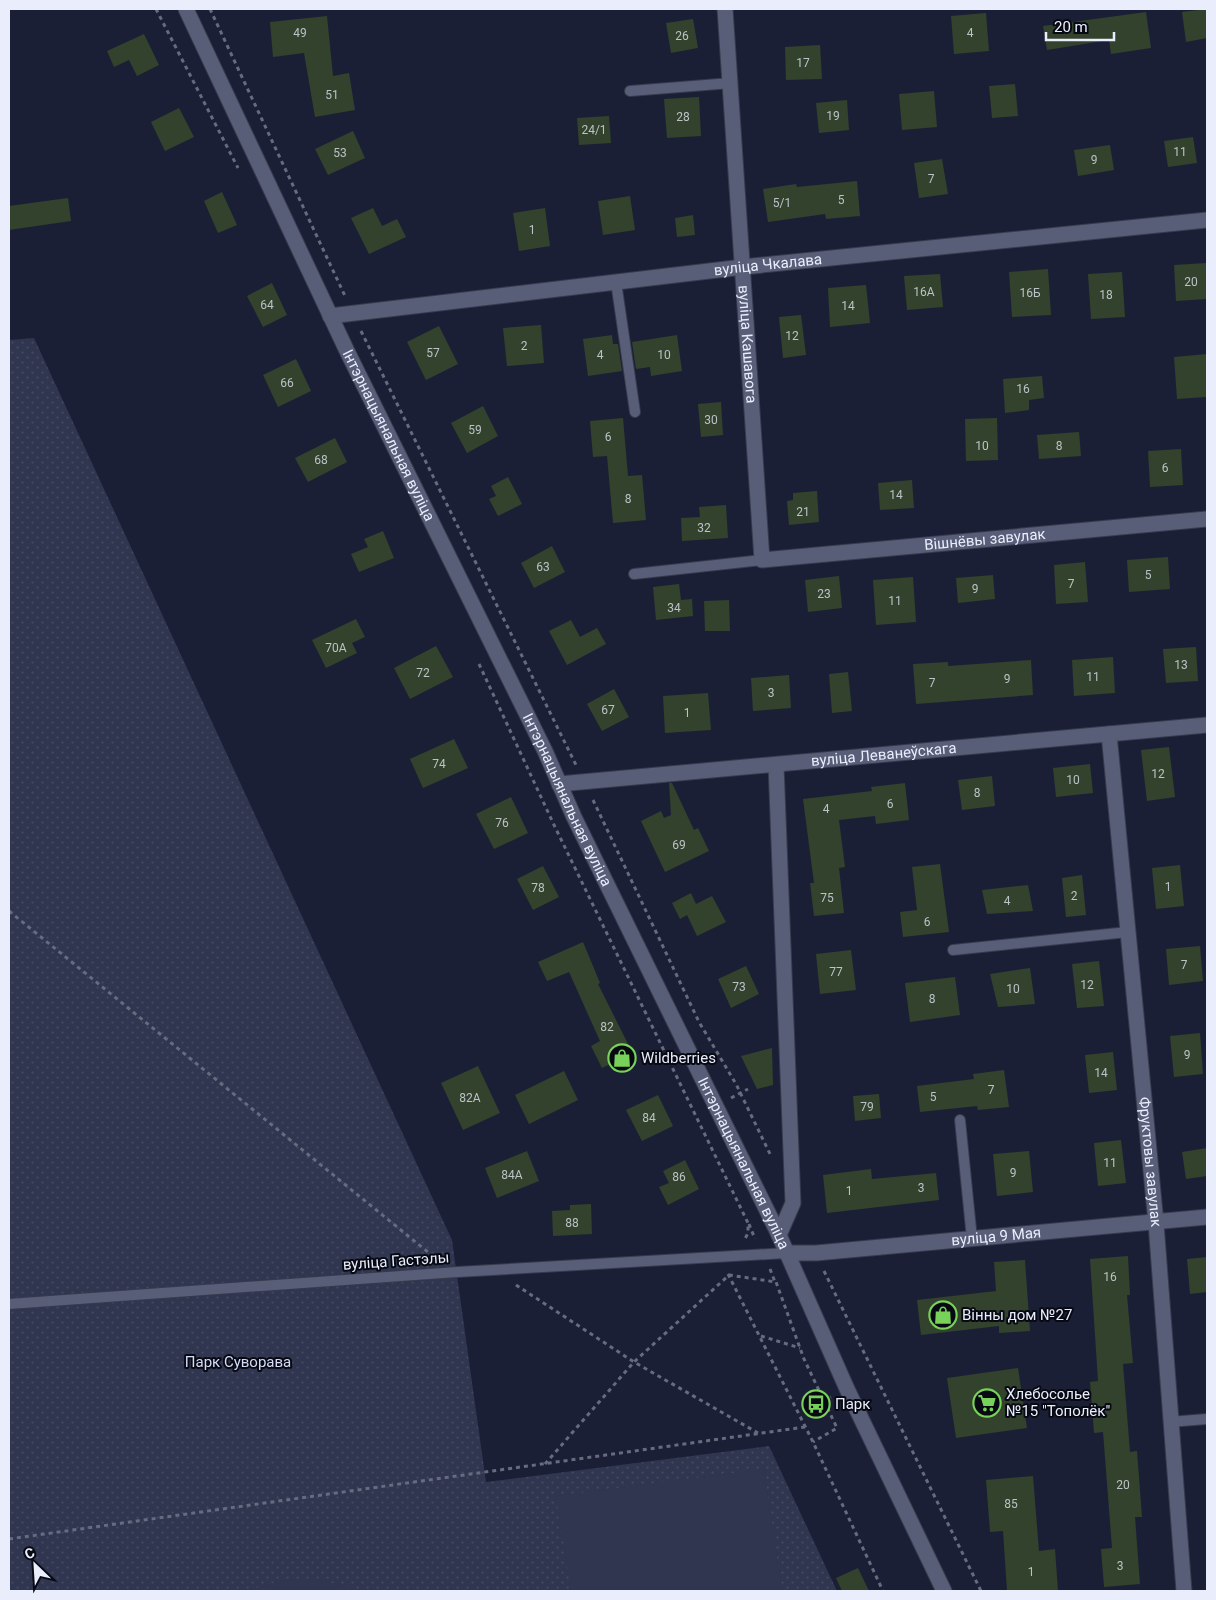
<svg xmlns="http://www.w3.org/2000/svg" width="1216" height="1600" font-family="Roboto,sans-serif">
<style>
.grass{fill:url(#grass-dots)}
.garden{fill:#303550}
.building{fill:#32422c}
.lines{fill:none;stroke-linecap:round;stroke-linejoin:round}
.lane-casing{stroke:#383a4d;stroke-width:12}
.street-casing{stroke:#383a4d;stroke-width:17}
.secondary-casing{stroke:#383a4d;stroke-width:17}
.path{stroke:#676b7f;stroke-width:3;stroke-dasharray:4 4;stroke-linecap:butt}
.lane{stroke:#585e78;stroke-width:10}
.street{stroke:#585e78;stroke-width:15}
.secondary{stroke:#585e78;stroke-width:15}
.labels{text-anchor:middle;stroke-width:4;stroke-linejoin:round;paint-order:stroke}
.number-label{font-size:12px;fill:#bbc2c8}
.street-label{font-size:15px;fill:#e9edfc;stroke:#080a13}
.poi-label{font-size:15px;fill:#e9edfc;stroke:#080a13;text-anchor:start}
.park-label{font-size:15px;fill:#d4dbfb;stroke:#080a13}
</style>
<defs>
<pattern id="grass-dots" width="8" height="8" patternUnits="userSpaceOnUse" patternTransform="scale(1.25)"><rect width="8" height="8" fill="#303550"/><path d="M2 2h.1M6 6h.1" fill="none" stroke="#444961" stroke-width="1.8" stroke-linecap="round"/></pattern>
</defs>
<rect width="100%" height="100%" fill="#1b1f35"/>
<path class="grass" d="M34,338L452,1240L486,1482L769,1446L837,1591H9V340Z"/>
<g class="garden">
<path d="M764,1469L782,1591H571L556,1496Z"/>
<path d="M284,1580L324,1581L364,1591H246Z"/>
</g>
<g class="building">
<path d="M1207,9V38L1186,42L1182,12Z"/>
<path d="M1146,12L1151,48L1111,54L1109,40L1047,50L1043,26Z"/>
<path d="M986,13L989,51L954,54L951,16Z"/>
<path d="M327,16L333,76L349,73L355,110L315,117L304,53L273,57L270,22Z"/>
<path d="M693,19L698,48L671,53L666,23Z"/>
<path d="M144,34L159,65L137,76L129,60L114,67L107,51Z"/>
<path d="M820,45L822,79L786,80L785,47Z"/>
<path d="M1015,84L1018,116L992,118L989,86Z"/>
<path d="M934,91L937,127L902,130L899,94Z"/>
<path d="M699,97L701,136L667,138L664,99Z"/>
<path d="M847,100L849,130L819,133L816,103Z"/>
<path d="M179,108L194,137L165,151L151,122Z"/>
<path d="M609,116L611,143L579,145L577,118Z"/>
<path d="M353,131L365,158L328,175L315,149Z"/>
<path d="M1193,137L1197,163L1168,167L1164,141Z"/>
<path d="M1110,145L1114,170L1078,176L1074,150Z"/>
<path d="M942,159L948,194L919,198L914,163Z"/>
<path d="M857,181L860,216L826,219L825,214L768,222L763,189L796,184L797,187Z"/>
<path d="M222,192L237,225L218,233L204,201Z"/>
<path d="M630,196L635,230L603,235L598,201Z"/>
<path d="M68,198L71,221L9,230V206Z"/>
<path d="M373,208L382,226L397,219L406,237L369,254L351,218Z"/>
<path d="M545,208L550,246L519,251L513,213Z"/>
<path d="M693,215L695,235L677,237L675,218Z"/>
<path d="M1207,263V299L1176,301L1174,265Z"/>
<path d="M1048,269L1051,315L1012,317L1009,272Z"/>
<path d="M1122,272L1125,317L1091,319L1088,274Z"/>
<path d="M940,274L943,307L907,310L904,276Z"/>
<path d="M272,283L287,315L263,327L247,296Z"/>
<path d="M866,285L870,323L830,327L828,288Z"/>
<path d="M801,315L806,355L783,358L779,317Z"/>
<path d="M541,325L544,363L507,366L503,328Z"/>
<path d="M439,326L458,364L426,380L407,342Z"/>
<path d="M612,335L613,344H618L622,371L588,376L583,339Z"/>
<path d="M677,335L682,371L651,376L650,367L636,369L632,342Z"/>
<path d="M1207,354V397L1177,399L1174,357Z"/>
<path d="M296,359L311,391L278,407L263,375Z"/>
<path d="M1042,376L1044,398L1029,400V410L1005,413L1003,379Z"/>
<path d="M721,402L723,435L701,437L698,404Z"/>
<path d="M483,406L498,436L467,453L451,423Z"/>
<path d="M623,418L628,476L642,475L646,520L613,523L607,456L593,457L590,421Z"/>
<path d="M997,418L998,460L966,461L965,419Z"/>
<path d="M1079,432L1081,456L1039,459L1037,435Z"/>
<path d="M335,438L347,462L308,482L295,458Z"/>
<path d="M1181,449L1183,485L1150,487L1148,451Z"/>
<path d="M508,477L522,504L498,516L489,499L496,496L491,486Z"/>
<path d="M912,480L914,508L880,510L878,483Z"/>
<path d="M817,491L819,522L789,525L787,501L793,500V493Z"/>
<path d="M726,505L728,538L682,541L681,518L700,517L699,507Z"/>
<path d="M383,531L394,558L359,572L351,554L368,547L364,539Z"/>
<path d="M552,546L565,572L534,588L521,563Z"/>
<path d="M1168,557L1170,589L1129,592L1127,560Z"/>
<path d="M1085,562L1088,602L1056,604L1054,565Z"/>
<path d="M993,575L995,599L958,603L956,578Z"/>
<path d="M839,576L842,608L808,612L805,580Z"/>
<path d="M913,577L916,622L876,625L873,580Z"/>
<path d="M679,584L681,600L692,599L693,616L656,620L653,587Z"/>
<path d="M729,600L730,631H705L704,601Z"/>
<path d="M356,619L365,637L352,643L357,653L326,668L312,640Z"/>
<path d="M571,620L580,637L597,628L606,644L567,665L549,631Z"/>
<path d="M436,646L453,677L410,699L394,668Z"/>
<path d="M1196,647L1198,681L1166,683L1163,649Z"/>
<path d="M1113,657L1115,693L1074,696L1072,660Z"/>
<path d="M1031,660L1033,695L916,704L913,664L948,662V666Z"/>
<path d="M848,672L852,711L832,713L829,674Z"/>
<path d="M789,675L791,708L753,711L751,678Z"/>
<path d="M614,689L629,717L602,731L587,704Z"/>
<path d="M708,693L711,730L665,733L663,696Z"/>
<path d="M454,739L468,768L423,788L410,759Z"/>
<path d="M1169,747L1175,797L1147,801L1141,750Z"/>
<path d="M1090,764L1093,793L1056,797L1053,768Z"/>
<path d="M992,776L995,806L962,810L958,780Z"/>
<path d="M669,783H672L694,830L698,828L709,851L665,872L641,821L661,811L664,818L671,815Z"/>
<path d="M905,783L909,820L876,824L875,816L839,820L845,867L839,868L844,913L814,916L810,883H814L803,799L872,791L871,787Z"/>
<path d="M511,797L528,833L494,849L476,814Z"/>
<path d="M940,864L949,932L903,937L900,912L917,910L912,867Z"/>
<path d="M1180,865L1184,906L1156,909L1152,868Z"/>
<path d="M543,866L559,897L533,910L517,879Z"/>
<path d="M1082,875L1086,915L1066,917L1062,878Z"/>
<path d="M1028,885L1033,911L987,914L982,890Z"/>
<path d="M691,893L696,904L712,896L726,922L697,936L687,915L680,919L672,903Z"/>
<path d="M583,942L600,983L598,984L635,1058L616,1067L614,1062L602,1068L591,1046L600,1041L569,972L547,981L538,962Z"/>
<path d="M1200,946L1203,981L1169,985L1166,949Z"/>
<path d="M851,950L856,990L820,994L816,954Z"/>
<path d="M1099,961L1104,1006L1077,1008L1072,964Z"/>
<path d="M746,966L759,994L731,1008L718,979Z"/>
<path d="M1030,968L1035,1004L998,1007L990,974Z"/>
<path d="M955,977L960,1015L910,1022L905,983Z"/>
<path d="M1200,1033L1203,1074L1174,1077L1170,1036Z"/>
<path d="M772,1048L773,1085L757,1089L741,1056Z"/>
<path d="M1113,1052L1117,1090L1089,1093L1085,1055Z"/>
<path d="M478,1066L500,1113L463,1130L441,1083Z"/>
<path d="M1004,1070L1009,1107L978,1110L977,1106L920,1112L917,1086L974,1079L973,1074Z"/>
<path d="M564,1071L578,1100L529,1124L515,1095Z"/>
<path d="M879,1094L881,1118L855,1121L853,1096Z"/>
<path d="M658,1095L673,1126L642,1141L626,1110Z"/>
<path d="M1121,1140L1126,1183L1098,1186L1094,1143Z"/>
<path d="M1207,1148V1176L1186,1179L1182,1152Z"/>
<path d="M527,1151L539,1181L497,1198L485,1168Z"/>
<path d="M1029,1151L1033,1192L997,1196L993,1154Z"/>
<path d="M685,1160L699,1189L668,1205L659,1187L669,1183L663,1171Z"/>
<path d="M871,1169L872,1179L936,1173L939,1200L827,1213L823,1175Z"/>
<path d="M591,1204L592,1234L553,1236L552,1211L570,1210V1205Z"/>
<path d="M1128,1256L1130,1295H1127L1133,1363L1123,1364L1130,1452L1137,1451L1142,1517H1135L1140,1584L1104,1587L1101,1549L1112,1548L1103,1432L1094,1433L1090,1382L1098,1381L1090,1259Z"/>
<path d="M1207,1257V1292L1190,1294L1187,1259Z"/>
<path d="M1025,1260L1030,1331L999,1333V1326L921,1335L917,1300L996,1291L994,1262Z"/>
<path d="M1018,1368L1027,1428L956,1438L947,1378Z"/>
<path d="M1033,1476L1039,1551L1055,1549L1058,1591H1007L1003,1531L990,1532L986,1480Z"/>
<path d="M858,1568L869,1591H842L836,1578Z"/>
</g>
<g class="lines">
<g class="lane-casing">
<g id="lane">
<path d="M630,91L731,83"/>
<path d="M616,282L635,412"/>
<path d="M634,574L762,560"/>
<path d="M953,950L1128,932"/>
<path d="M960,1120L972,1239"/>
<path d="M9,1304L457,1272L786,1253"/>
<path d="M1169,1422L1207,1419"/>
</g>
</g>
<g class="street-casing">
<g id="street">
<path id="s1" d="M725,9L762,560L1207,519"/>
<path id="s2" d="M1109,734L1156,1223L1184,1591"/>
<path d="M776,765L793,1203L779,1235"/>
<path id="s3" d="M559,784L1207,725"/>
<path id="s4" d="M786,1253H816L1207,1217"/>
</g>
</g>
<g class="secondary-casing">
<g id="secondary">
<path id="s5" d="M186,9L346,349L545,751L574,817L779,1235L847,1389L944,1591"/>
<path id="s6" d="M330,316L743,267L1207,220"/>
</g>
</g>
<g class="path">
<path d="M156,9L238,168"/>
<path d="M210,9L345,296"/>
<path d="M361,331L576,765"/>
<path d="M479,664L555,827L748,1223V1233L744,1241"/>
<path d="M593,800L699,1022L736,1084L771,1156"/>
<path d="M9,911L434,1257"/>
<path d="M731,1098L748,1089"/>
<path d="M749,1224L755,1239"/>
<path d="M770,1269L775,1282"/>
<path d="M824,1271L981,1591"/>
<path d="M728,1274L813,1442L883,1591"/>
<path d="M516,1285L634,1362L758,1433"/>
<path d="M761,1336L800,1348"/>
<path d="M816,1404L831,1397"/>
<path d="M545,1464L634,1362L729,1275L776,1282L804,1359L837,1428L813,1442"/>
<path d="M9,1539L805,1427"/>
</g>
<use href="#lane" class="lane"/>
<use href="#street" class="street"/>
<use href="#secondary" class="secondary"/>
</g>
<defs>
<g id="shop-ring" transform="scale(1.4375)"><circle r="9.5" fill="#080a13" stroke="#78d158" stroke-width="1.5"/><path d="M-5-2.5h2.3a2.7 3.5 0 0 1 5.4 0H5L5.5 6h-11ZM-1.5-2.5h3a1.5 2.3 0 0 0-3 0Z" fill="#78d158"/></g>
<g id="supermarket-ring" transform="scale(1.4375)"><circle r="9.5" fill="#080a13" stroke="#78d158" stroke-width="1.5"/><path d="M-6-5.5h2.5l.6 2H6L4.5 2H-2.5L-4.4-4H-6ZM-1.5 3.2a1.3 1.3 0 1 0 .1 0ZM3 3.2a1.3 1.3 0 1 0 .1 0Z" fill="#78d158"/></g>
<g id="bus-ring" transform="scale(1.4375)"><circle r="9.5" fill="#080a13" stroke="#78d158" stroke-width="1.5"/><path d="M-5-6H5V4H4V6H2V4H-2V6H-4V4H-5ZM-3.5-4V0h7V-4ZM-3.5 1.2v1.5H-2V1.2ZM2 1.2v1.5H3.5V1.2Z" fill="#78d158"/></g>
</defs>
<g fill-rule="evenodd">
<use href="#shop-ring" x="622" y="1058"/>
<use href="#shop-ring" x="943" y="1315"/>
<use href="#supermarket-ring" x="987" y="1403"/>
<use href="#bus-ring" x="816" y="1404"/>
</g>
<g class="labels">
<g class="number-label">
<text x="300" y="37">49</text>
<text x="970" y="37">4</text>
<text x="682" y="40">26</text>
<text x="803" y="67">17</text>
<text x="332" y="99">51</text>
<text x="833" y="120">19</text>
<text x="683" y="121">28</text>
<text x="594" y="134">24/1</text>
<text x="1180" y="156">11</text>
<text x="340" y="157">53</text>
<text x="1094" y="164">9</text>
<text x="931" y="183">7</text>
<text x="841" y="204">5</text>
<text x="782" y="207">5/1</text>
<text x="532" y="234">1</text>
<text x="1191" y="286">20</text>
<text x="924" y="296">16A</text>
<text x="1030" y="297">16Б</text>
<text x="1106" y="299">18</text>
<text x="267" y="309">64</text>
<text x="848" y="310">14</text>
<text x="792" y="340">12</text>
<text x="524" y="350">2</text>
<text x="433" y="357">57</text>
<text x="600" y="359">4</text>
<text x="664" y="359">10</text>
<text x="287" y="387">66</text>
<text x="1023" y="393">16</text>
<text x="711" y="424">30</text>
<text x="475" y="434">59</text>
<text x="608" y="441">6</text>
<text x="982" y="450">10</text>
<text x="1059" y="450">8</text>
<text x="321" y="464">68</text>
<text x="1165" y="472">6</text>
<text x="896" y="499">14</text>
<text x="628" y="503">8</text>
<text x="803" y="516">21</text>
<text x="704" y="532">32</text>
<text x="543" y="571">63</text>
<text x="1148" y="579">5</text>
<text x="1071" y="588">7</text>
<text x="975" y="593">9</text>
<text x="824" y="598">23</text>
<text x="895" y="605">11</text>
<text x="674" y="612">34</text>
<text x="336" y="652">70А</text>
<text x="1181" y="669">13</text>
<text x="423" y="677">72</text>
<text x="1093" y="681">11</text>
<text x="1007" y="683">9</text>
<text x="932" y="687">7</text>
<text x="771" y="697">3</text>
<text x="608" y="714">67</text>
<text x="687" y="717">1</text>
<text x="439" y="768">74</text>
<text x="1158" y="778">12</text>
<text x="1073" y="784">10</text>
<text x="977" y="797">8</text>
<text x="890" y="808">6</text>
<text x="826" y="813">4</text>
<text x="502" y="827">76</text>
<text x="679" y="849">69</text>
<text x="1168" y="891">1</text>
<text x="538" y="892">78</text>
<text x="1074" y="900">2</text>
<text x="827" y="902">75</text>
<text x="1007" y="905">4</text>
<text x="927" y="926">6</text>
<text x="1184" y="969">7</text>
<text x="836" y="976">77</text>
<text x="1087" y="989">12</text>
<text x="739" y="991">73</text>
<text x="1013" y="993">10</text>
<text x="932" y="1003">8</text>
<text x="607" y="1031">82</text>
<text x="1187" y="1059">9</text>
<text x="1101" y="1077">14</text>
<text x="991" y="1094">7</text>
<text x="933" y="1101">5</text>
<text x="470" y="1102">82А</text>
<text x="867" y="1111">79</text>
<text x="649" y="1122">84</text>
<text x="1110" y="1167">11</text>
<text x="1013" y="1177">9</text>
<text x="512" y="1179">84А</text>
<text x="679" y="1181">86</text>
<text x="921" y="1192">3</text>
<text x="849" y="1195">1</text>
<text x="572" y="1227">88</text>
<text x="1110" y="1281">16</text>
<text x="1123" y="1489">20</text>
<text x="1011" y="1508">85</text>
<text x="1120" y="1570">3</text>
<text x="1031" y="1576">1</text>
</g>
<g class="street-label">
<text dy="5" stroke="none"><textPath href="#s6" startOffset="441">вуліца Чкалава</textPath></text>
<text dy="5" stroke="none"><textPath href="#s1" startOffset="336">вуліца Кашавога</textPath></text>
<text dy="5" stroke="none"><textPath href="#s5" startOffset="472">Інтэрнацыянальная вуліца</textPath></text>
<text dy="5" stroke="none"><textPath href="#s1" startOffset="776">Вішнёвы завулак</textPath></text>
<text dy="5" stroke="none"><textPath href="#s3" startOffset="326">вуліца Леванеўскага</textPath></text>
<text dy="5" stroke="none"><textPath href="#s5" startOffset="878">Інтэрнацыянальная вуліца</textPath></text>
<text dy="5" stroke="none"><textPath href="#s2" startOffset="430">Фруктовы завулак</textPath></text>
<text dy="5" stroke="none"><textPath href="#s5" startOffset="1282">Інтэрнацыянальная вуліца</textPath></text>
<text dy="5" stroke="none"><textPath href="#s4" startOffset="211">вуліца 9 Мая</textPath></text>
<text transform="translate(396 1261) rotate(-4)" y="5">вуліца Гастэлы</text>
</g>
<g class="poi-label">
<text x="641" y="1063">Wildberries</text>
<text x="962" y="1320">Вінны дом №27</text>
<text x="1006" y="1399">Хлебосолье<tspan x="1006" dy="17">№15 "Тополёк"</tspan></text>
<text x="835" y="1409">Парк</text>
</g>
<g class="park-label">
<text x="238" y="1367">Парк Суворава</text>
</g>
</g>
<rect width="1216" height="1600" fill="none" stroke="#e9edfc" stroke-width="20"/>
<g transform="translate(35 1565) rotate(335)" stroke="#080a13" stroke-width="4" paint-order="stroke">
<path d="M0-4L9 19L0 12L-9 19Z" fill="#e9edfc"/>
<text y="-8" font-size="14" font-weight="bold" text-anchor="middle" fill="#e9edfc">С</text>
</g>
<path d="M1046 32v8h68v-8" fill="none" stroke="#e9edfc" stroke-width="2.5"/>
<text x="1054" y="32" font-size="15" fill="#e9edfc" stroke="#080a13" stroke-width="4" paint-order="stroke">20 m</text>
</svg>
